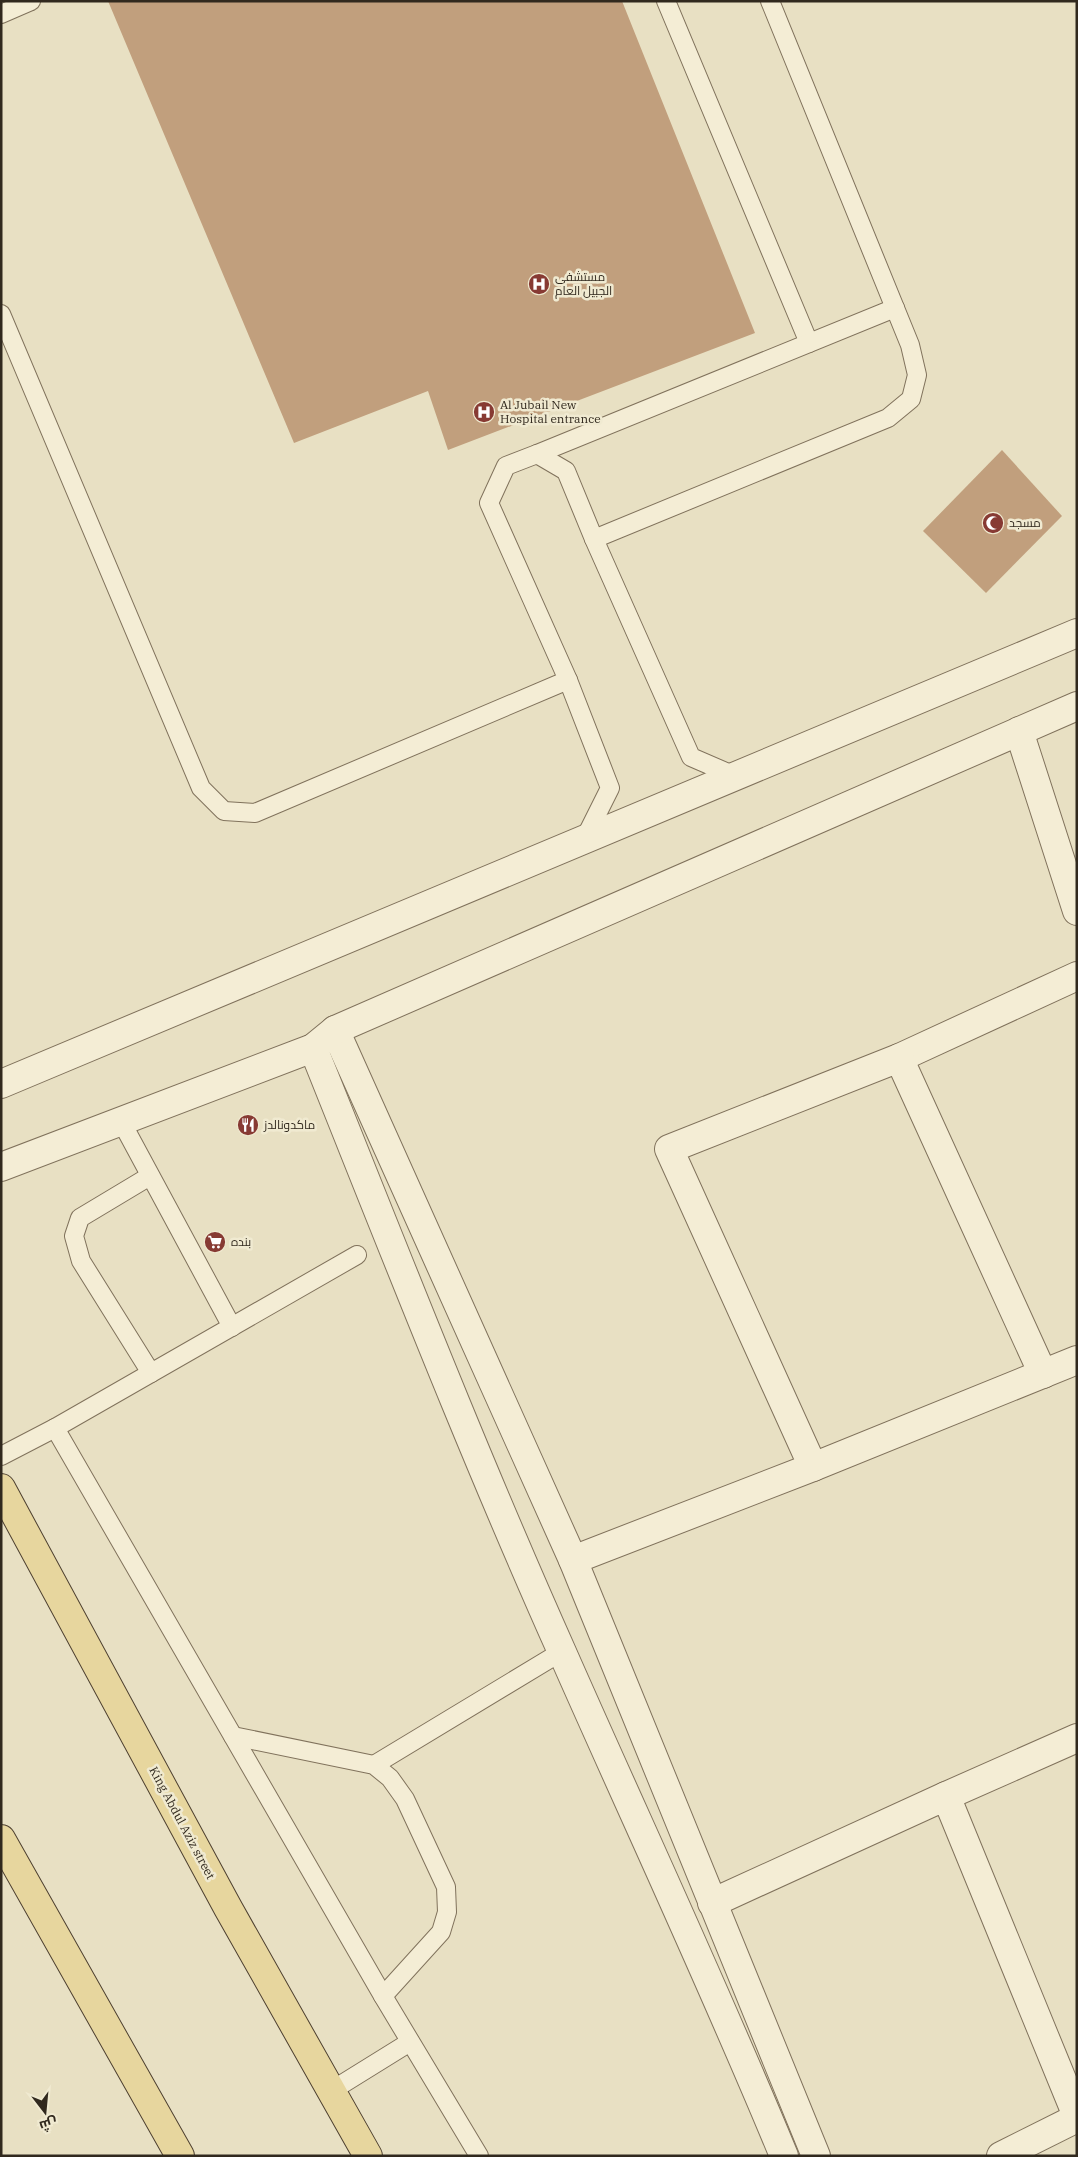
<svg xmlns="http://www.w3.org/2000/svg" width="1078" height="2157" font-family="'IBM Plex Serif',Cairo,serif">
<style>
.building{fill:#c19f7d}
.lines{fill:none;stroke-linecap:round;stroke-linejoin:round}
.lane-casing{stroke:#80725c;stroke-width:20}
.street-casing{stroke:#80725c;stroke-width:30}
.primary-casing{stroke:#4e4030;stroke-width:30}
.lane{stroke:#f4edd5;stroke-width:18}
.street{stroke:#f4edd5;stroke-width:28}
.primary{stroke:#e7d69e;stroke-width:28}
.labels{text-anchor:middle;stroke-width:5;stroke-linejoin:round;paint-order:stroke}
.poi-label{font-size:12px;fill:#31291e;stroke:#f0ead1;text-anchor:start}
.street-label{font-size:12px;fill:#31291e;stroke:#f0ead1}
</style>
<rect width="100%" height="100%" fill="#e8e0c3"/>
<g class="building">
<path d="M108,1H622L755,333L448,450L428,391L294,443Z"/>
<path d="M1002,450L1062,516L986,593L923,531Z"/>
</g>
<g class="lines">
<g class="lane-casing">
<g id="lane">
<path d="M666,1L809,343"/>
<path d="M1,14L31,1"/>
<path d="M1,314L201,788L224,811L255,813L568,680"/>
<path d="M537,454L895,308"/>
<path d="M735,776L691,757L594,539L888,418L911,399L917,375L910,345L770,1"/>
<path d="M584,840L610,788L568,680L489,503L506,466L537,454L566,471L594,539"/>
<path d="M121,1121L232,1327"/>
<path d="M150,1176L80,1218L74,1236L81,1261L151,1373"/>
<path d="M55,1428L383,1996L479,2156"/>
<path d="M1,1456L55,1428L357,1255"/>
<path d="M233,1736L374,1765L390,1778L405,1799L446,1887L447,1912L441,1932L383,1996"/>
<path d="M374,1765L561,1652"/>
<path d="M331,2091L410,2042"/>
</g>
</g>
<g class="street-casing">
<g id="street">
<path d="M1019,731L1077,911"/>
<path d="M335,1030L573,1560L816,2156"/>
<path d="M313,1048C394,1250 473,1453 562,1652C636,1820 714,1986 784,2156"/>
<path d="M899,1058L1077,976"/>
<path d="M1,1084L1077,633"/>
<path d="M1,1167L313,1048L335,1030L1077,706"/>
<path d="M813,1467L669,1149L899,1058L1043,1374"/>
<path d="M573,1560L813,1467L1077,1360"/>
<path d="M946,1796L1077,1738"/>
<path d="M712,1903L946,1796L1077,2116"/>
<path d="M1001,2156L1077,2118"/>
</g>
</g>
<g class="primary-casing">
<g id="primary">
<path d="M1,1488L228,1908L368,2156"/>
<path d="M1,1839L180,2156"/>
</g>
</g>
<use href="#lane" class="lane"/>
<use href="#street" class="street"/>
<use href="#primary" class="primary"/>
</g>
<defs>
<g id="hospital-disc" transform="scale(1.125)"><circle r="9.5" fill="#873a33" stroke="#f0ead1"/><path d="M-5-5h3v3.5h4V-5h3V5h-3V1.5h-4V5h-3Z" fill="#fff"/></g>
<g id="mosque-disc" transform="scale(1.125)"><circle r="9.5" fill="#873a33" stroke="#f0ead1"/><path d="M3.5-4.9A6 6 0 1 0 3.5 4.9A5 5 0 1 1 3.5-4.9Z" fill="#fff"/></g>
<g id="restaurant-disc" transform="scale(1.125)"><circle r="9.5" fill="#873a33" stroke="#f0ead1"/><path d="M-5-6h1v4h1v-4h1v4h1v-4h1v5L-1.5 .5V6h-2V.5L-5-1ZM5-6V6H3V1.5H1.5Q1.5-4 5-6Z" fill="#fff"/></g>
<g id="supermarket-disc" transform="scale(1.125)"><circle r="9.5" fill="#873a33" stroke="#f0ead1"/><path d="M-6-5.5h2.5l.6 2H6L4.5 2H-2.5L-4.4-4H-6ZM-1.5 3.2a1.3 1.3 0 1 0 .1 0ZM3 3.2a1.3 1.3 0 1 0 .1 0Z" fill="#fff"/></g>
</defs>
<g fill-rule="evenodd">
<use href="#hospital-disc" x="539" y="284"/>
<use href="#hospital-disc" x="484" y="412"/>
<use href="#mosque-disc" x="993" y="523"/>
<use href="#restaurant-disc" x="248" y="1125"/>
<use href="#supermarket-disc" x="215" y="1242"/>
</g>
<g class="labels">
<g class="poi-label">
<text x="555" y="281">مستشفى<tspan x="555" dy="14">الجبيل العام</tspan></text>
<text x="500" y="409">Al Jubail New<tspan x="500" dy="14">Hospital entrance</tspan></text>
<text x="1009" y="527">مسجد</text>
<text x="264" y="1129">ماكدونالدز</text>
<text x="231" y="1246">بنده</text>
</g>
<g class="street-label">
<text transform="translate(182 1823) rotate(62)" y="4">King Abdul Aziz street</text>
</g>
</g>
<rect width="1078" height="2157" fill="none" stroke="#31291e" stroke-width="5"/>
<g transform="translate(45 2112) rotate(164)" stroke="#f0ead1" stroke-width="4" paint-order="stroke">
<path d="M0-4L9 19L0 12L-9 19Z" fill="#31291e"/>
<text y="-8" font-size="14" font-weight="bold" text-anchor="middle" fill="#31291e">ش</text>
</g>
</svg>
